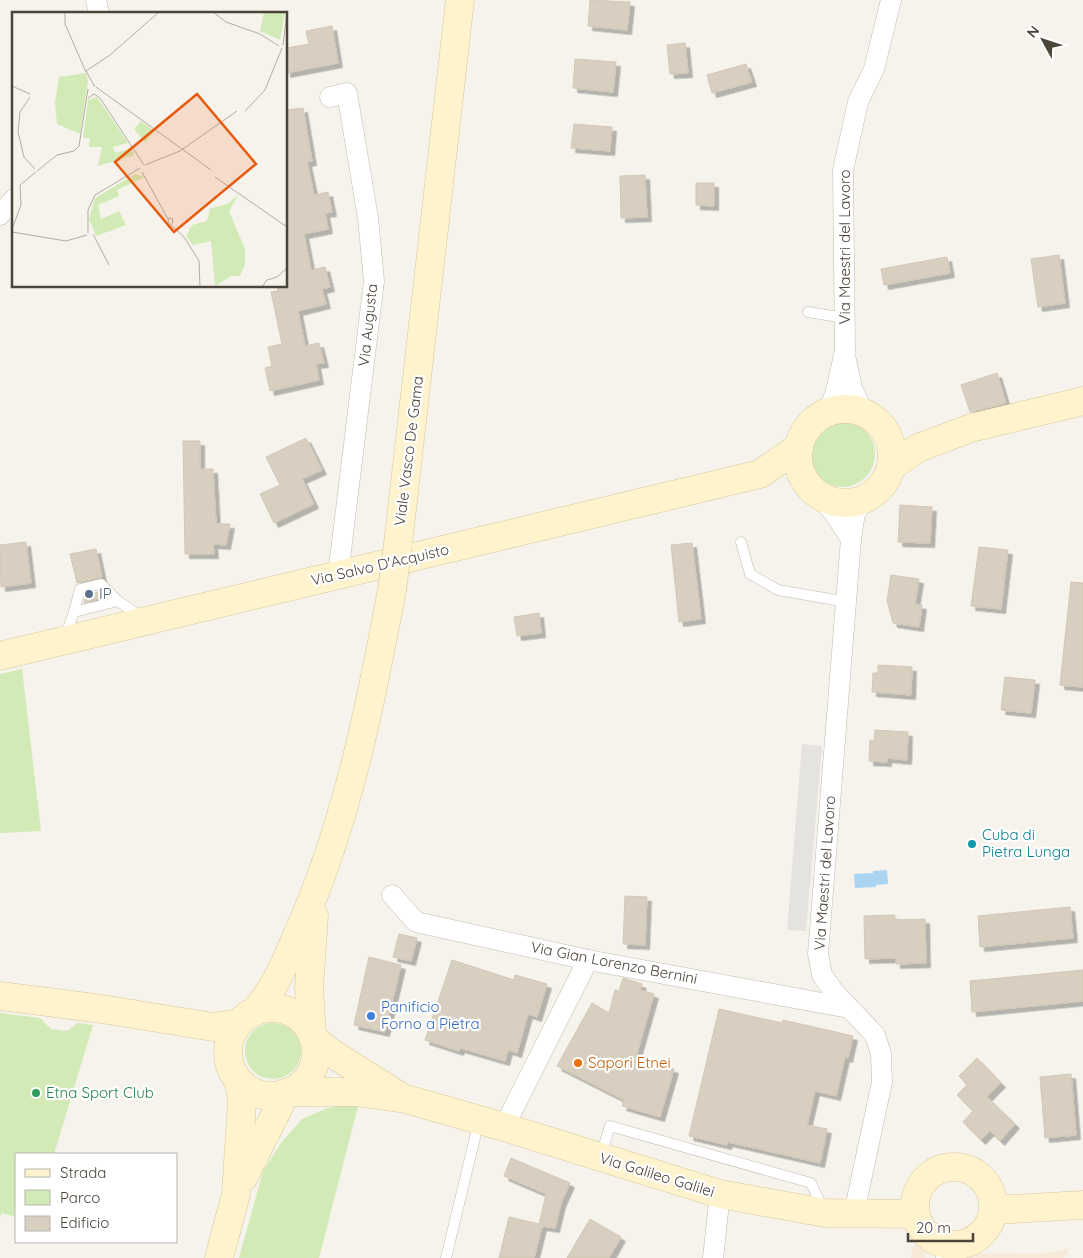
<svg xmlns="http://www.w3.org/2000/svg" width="1083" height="1258" font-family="Quicksand,sans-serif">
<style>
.commercial{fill:#f7ead8}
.green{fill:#d2eab5}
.parking{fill:#e5e3e0}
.water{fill:#a9d4f2}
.building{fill:#d8cfc1;stroke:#d3c7b4;filter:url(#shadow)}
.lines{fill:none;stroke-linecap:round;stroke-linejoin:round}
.lane-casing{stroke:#c2bbae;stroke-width:11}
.street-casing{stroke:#c2bbae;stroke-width:21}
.secondary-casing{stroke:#d6c79b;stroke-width:29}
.lane{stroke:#fff;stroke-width:10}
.street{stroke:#fff;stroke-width:20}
.secondary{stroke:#fff3cd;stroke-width:28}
.secondary-bridge-casing{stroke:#d6c79b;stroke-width:29;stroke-linecap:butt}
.secondary-bridge{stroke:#fff3cd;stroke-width:28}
.service-dot{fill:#5c6f8a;stroke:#fff;stroke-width:2}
.culture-dot{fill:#0f9aa8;stroke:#fff;stroke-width:2}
.shop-dot{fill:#3f7fe0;stroke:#fff;stroke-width:2}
.food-dot{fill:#e8710a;stroke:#fff;stroke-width:2}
.leisure-dot{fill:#2e9e5b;stroke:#fff;stroke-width:2}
.labels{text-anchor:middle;stroke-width:4.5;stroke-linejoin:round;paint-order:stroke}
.street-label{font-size:15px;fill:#4b4439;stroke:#fff}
.service-label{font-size:15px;fill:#4e5e75;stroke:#fff;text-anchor:start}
.culture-label{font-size:15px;fill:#0d838f;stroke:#fff;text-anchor:start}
.shop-label{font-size:15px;fill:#366cbe;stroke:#fff;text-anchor:start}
.food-label{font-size:15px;fill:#c56008;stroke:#fff;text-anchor:start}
.leisure-label{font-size:15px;fill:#27864d;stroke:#fff;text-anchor:start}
.inset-road{fill:none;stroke:#b2ada4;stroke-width:1}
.view{fill:#e8590c;fill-opacity:0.15;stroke:#e8590c;stroke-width:2.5}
.inset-edge{fill:none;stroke:#4b4439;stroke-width:2.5}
</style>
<defs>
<filter id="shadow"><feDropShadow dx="4.5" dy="4.5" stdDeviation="0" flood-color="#0004"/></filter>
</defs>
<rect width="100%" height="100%" fill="#f6f3ec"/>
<g class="commercial">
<path d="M915,1239L924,1246L925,1258H911Z"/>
<path d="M1069,1249L1064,1258H960L969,1253L1039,1254Z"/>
</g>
<g class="green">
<circle cx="842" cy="454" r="33"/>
<path d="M22,669L41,831L0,833V674Z"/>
<path d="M0,1013L40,1018L51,1029L67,1031L78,1023L93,1025L54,1154H16V1217L2,1213L0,1218Z"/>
<circle cx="273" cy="1051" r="28"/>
<path d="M346,1104L358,1106L319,1258H239L263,1171L281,1143L302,1119L325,1109Z"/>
</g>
<path class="parking" d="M802,744L822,746L806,931L787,930Z"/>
<path class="water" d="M887,870L888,884L876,885V887L855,888L854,874L873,873V871Z"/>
<g class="building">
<path d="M590,0L630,2L627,30L588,26Z"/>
<path d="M332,26L338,63L286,73V48L309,44L306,31Z"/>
<path d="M685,43L688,73L670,74L667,45Z"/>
<path d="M575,59L616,62L613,92L573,88Z"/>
<path d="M746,64L752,82L712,93L707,75Z"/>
<path d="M303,108L312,161L307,162L314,195L328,192L332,212L325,213L328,229L304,234L311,270L325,267L330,287L322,289L326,304L298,311L305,346L319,343L324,363L316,364L319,380L270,391L265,368L272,366L268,347L282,344L271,292L278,291L277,286H286V110Z"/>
<path d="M574,124L612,127L610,151L571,148Z"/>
<path d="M645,175L647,217L621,218L620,176Z"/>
<path d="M696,183H714V206L696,205Z"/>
<path d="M1059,255L1065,303L1038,307L1031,259Z"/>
<path d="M947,257L950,273L884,285L881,269Z"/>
<path d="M997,373L1006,403L970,412L961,385Z"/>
<path d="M306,438L322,470L302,479L314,504L274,523L260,494L280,485L266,457Z"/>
<path d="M183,441H200V469H213L216,524H230L226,545L213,544L214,554H185Z"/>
<path d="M900,505L932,507L930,543L898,542Z"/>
<path d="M26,542L31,583L1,587L0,545Z"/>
<path d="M692,543L701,619L679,622L671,545Z"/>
<path d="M979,547L1008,550L1001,609L971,606Z"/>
<path d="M96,549L102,577L77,583L70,554Z"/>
<path d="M891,575L919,579L915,604L922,605L919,627L893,623L887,601Z"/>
<path d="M1071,582L1083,583V687L1060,685Z"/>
<path d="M99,592L105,597L84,603L86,595Z"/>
<path d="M539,613L541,633L517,636L514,617Z"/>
<path d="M878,665L912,667L911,695L872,692L873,673H878Z"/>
<path d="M1005,677L1035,680L1031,713L1001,710Z"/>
<path d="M875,730L908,732L907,760L887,758V762L869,761L870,740L874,741Z"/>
<path d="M625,896L647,897L645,945L623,944Z"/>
<path d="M1070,907L1073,938L980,947L978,916Z"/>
<path d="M895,915V920L925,919L926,963L896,964V958L865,959L864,916Z"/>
<path d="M399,934L417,938L411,961L393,957Z"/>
<path d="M369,957L401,965L385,1032L354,1025Z"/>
<path d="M452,960L514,980L515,975L547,984L537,1017L528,1014L517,1053L508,1050L505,1061L460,1048L459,1051L425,1040Z"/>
<path d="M1083,970V1001L972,1012L970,981Z"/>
<path d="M623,978L642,984L640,990L654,994L636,1057L674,1069L660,1117L622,1106L624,1100L557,1066L592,1003L609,1013L615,990L619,991Z"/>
<path d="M719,1009L782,1023L783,1020L853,1036L848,1058L845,1057L836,1096L815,1091L807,1125L827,1129L820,1163L728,1142L727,1145L689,1136Z"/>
<path d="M977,1058L1001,1083L987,1097L1015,1124L1000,1141L990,1131L981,1140L963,1122L973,1111L957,1095L967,1085L959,1076Z"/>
<path d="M1071,1074L1076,1135L1045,1138L1040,1077Z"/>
<path d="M511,1158L570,1183L561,1203L555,1228L542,1226L534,1258H499L509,1217L539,1224L546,1194L504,1176Z"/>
<path d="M590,1219L621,1237L609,1258H567Z"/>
</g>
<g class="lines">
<g class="lane-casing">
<g id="lane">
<path d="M808,312L845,318"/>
<path d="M741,542L750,574L778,590L847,602"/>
<path d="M74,612L118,601"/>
<path d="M65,637L74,612L80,589L101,584L118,601L143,618"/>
<path d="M601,1155L610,1126L811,1183L823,1209"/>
<path d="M446,1258L479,1121"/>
<path d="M941,1258L944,1244"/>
</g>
</g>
<g class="street-casing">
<g id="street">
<path d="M96,0L99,14"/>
<path d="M330,97L347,93L368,218L374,281L338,575"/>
<path d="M0,215L14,199"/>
<path d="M846,360L852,388L863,412"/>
<path d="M827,412L835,395L845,351L843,170L858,102L874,69L891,0"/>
<path d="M817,493L833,512L851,539"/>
<path d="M392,895L416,922L588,960L849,1008"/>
<path d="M504,1127L588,960"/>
<path d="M854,1213L882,1082L881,1054L875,1035L834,992L822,975L818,954L851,539L855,513L867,497"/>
<path d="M713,1258L720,1194"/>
</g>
</g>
<g class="secondary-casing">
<g id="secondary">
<circle cx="845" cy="456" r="47"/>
<path d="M891,467L918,448L971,428L1083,401"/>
<path d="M398,544L460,0"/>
<path d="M0,656L760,474L799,447"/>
<path d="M0,996L102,1009L213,1027L239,1023"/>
<circle cx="272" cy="1052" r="44"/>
<path d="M254,1012C275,989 286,961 298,933C347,824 370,707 392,590"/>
<path d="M312,1035L309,988L314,916"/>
<path d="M313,1038L330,1052L398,1095"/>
<path d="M289,1092H355L406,1099L504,1127L720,1194L825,1213L915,1214"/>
<circle cx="954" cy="1206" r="39"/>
<path d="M244,1177C257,1148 273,1122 285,1093"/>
<path d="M993,1210L1083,1205"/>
<path d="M219,1258L236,1194L242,1102L239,1081"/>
</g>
</g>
<use href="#lane" class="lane"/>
<use href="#street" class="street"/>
<use href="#secondary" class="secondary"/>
<g class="secondary-bridge-casing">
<path id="secondary-bridge" d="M392,590L398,544"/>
</g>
<use href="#secondary-bridge" class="secondary-bridge"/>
</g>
<circle class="service-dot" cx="89" cy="594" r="5"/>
<circle class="culture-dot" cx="972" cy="844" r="5"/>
<circle class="shop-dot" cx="371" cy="1016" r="5"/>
<circle class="food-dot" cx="578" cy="1063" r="5"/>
<circle class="leisure-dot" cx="36" cy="1093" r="5"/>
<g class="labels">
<g class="street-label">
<text transform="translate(845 247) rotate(-90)" y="5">Via Maestri del Lavoro</text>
<text transform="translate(368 325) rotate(-84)" y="5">Via Augusta</text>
<text transform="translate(409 451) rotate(-83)" y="5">Viale Vasco De Gama</text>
<text transform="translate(380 565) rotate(-13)" y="5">Via Salvo D'Acquisto</text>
<text transform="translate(825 873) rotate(-86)" y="5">Via Maestri del Lavoro</text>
<text transform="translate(614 963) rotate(11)" y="5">Via Gian Lorenzo Bernini</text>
<text transform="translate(657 1175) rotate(17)" y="5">Via Galileo Galilei</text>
</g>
<g class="service-label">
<text x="99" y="599">IP</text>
</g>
<g class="culture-label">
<text x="982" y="840">Cuba di<tspan x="982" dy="17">Pietra Lunga</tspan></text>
</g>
<g class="shop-label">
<text x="381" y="1012">Panificio<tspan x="381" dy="17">Forno a Pietra</tspan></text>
</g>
<g class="food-label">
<text x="588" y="1068">Sapori Etnei</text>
</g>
<g class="leisure-label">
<text x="46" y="1098">Etna Sport Club</text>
</g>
</g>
<g transform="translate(12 12)">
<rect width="275" height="275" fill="#f6f3ec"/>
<path d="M252,0H273L268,28L248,19ZM74,61L76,69L68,122L45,112L43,91L47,65ZM85,85L116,131L101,135L103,141L119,136L123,143L86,154L90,135H77L78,126H71L76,88ZM129,109L143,119L133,130L122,117ZM123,162L133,165L105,178L107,184L86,193L89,207L107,199L114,213L84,224L77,207L83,186ZM227,182L217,199L233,237V252L228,264H219L203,274L199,229L181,233L174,224L180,213L195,209L198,197L217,191Z" fill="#d2eab5"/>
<path class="inset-road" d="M53,0V12L74,60M201,0L214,10L248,22L267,34M271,33L275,0M0,74L18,82M83,75L74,59L98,43L147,0M84,75L199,158M18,85L8,100L6,120L12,145L23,157M76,86L82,82L88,86L132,153M233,99L253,78L270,36M133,153L168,139L225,99M25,159L45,143L62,139L67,134L76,77M130,160L156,207M203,165L275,215M160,212L161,207L157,206L156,210L172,225L187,249L188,275M0,217L9,193L8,173L24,160M0,220L54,229L75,223M76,221V198L83,183L128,156M81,222L97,253M250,275L255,268L265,265L275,256"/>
<path class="view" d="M185,82L244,152L162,220L103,150Z"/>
<rect width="275" height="275" class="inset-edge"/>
</g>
<rect x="15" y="1153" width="162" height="90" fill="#ffffff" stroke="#b7b4b0"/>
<rect x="25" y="1169" width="25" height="8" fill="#fff3cd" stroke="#b7b4b0"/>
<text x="60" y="1178" font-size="15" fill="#4b4439">Strada</text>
<rect x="25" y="1190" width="25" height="15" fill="#d2eab5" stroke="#b7b4b0"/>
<text x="60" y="1203" font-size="15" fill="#4b4439">Parco</text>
<rect x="25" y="1216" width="25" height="15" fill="#d8cfc1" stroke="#b7b4b0"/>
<text x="60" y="1228" font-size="15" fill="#4b4439">Edificio</text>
<g transform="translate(1043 40) rotate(310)" stroke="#ffffff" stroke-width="4" paint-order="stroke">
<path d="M0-4L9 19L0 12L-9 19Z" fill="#4b4439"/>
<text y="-8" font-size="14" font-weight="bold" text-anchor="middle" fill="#4b4439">N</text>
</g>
<path d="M908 1233v8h65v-8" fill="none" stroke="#4b4439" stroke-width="2.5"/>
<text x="916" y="1233" font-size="15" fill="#4b4439" stroke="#ffffff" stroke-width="4" paint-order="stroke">20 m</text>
</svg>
